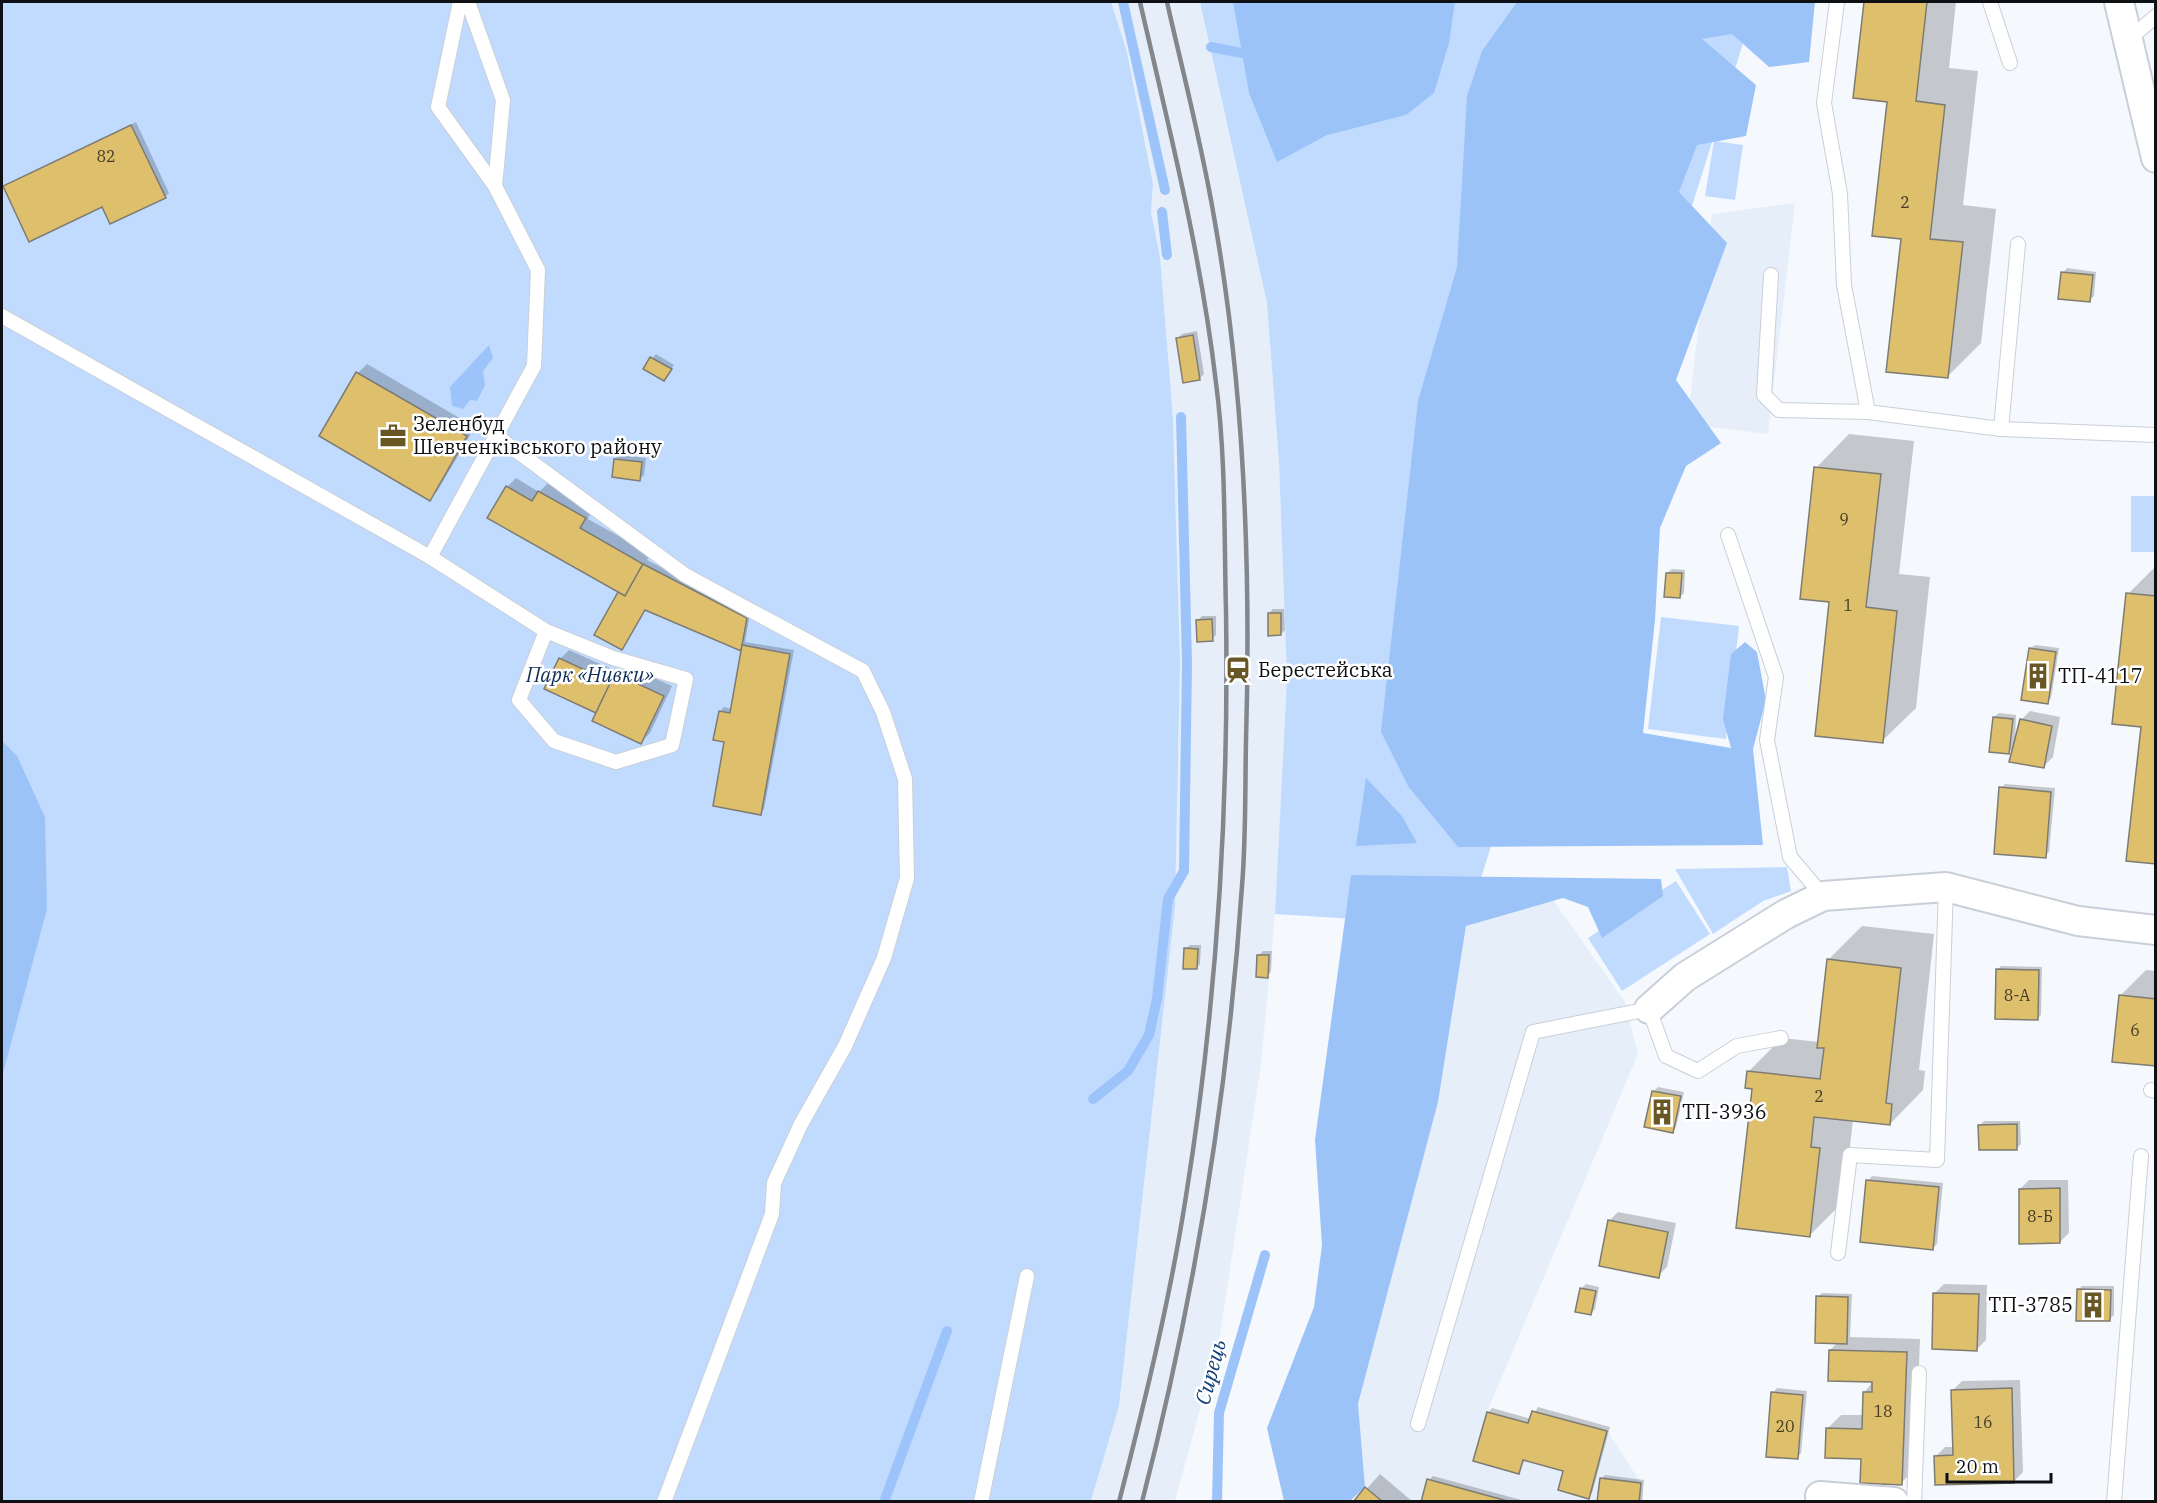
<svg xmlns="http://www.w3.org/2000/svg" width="2157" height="1503" font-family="'IBM Plex Serif',serif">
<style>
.built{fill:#e6eefa}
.green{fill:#c1dbff}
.forest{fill:#9cc3f8}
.water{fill:#9dc4fa}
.shadow{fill:#0003}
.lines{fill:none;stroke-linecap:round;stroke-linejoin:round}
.stream{stroke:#9dc4fa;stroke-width:10}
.building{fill:#debf6c;stroke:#7e7b73;stroke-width:1.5}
.service-casing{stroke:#c9cfd8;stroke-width:16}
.minor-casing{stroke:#c9cfd8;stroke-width:32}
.service{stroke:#fff;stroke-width:14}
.minor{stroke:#fff;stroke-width:28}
.rail{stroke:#83868a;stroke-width:4.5}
.labels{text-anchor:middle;stroke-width:5;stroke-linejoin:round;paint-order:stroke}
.number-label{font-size:16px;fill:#423c29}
.poi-label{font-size:20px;fill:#0e1013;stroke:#fff;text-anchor:start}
.park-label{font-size:20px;font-style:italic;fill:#0e2e57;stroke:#fff}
.water-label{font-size:21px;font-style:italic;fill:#103f79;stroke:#fff}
</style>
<rect width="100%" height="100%" fill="#f5f9fe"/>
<g class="built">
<path d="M1111,2H1200L1267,303L1279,463L1287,678L1275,914L1261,1064L1220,1336L1175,1501L1091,1502L1119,1406L1175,908L1180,661L1173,418L1160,257L1151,212L1153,184L1127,52Z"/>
<path d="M1795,203L1768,434L1687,424L1712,214Z"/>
<path d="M1551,897L1625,1002L1638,1054L1487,1412L1528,1423L1532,1411L1607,1431L1641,1483L1643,1501L1353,1502L1365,1487L1358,1404L1438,1102L1466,926Z"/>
</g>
<g class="green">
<path d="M2,2H1111L1127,52L1153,184L1151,212L1160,257L1173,418L1180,661L1175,908L1119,1406L1091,1501L2,1502Z"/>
<path d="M1200,2H1756L1466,926L1275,914L1287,678L1279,463L1267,303Z"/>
<path d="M1714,141L1743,145L1735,200L1705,196Z"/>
<rect x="2131" y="496" width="24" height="56"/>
<path d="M1661,617L1739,626L1726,739L1648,729Z"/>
<path d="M1787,867L1791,891L1763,901L1713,934L1675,869Z"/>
<path d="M1676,881L1710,934L1622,991L1588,938Z"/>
</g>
<g class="forest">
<path d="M1233,2H1455L1449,43L1434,93L1406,115L1327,135L1277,162L1249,93Z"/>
<path d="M1517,2H1815L1809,62L1769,67L1732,34L1702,39L1756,85L1746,136L1697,145L1679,192L1727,243L1676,380L1721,443L1686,466L1660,528L1655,620L1643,733L1731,748L1723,719L1731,654L1745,642L1757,652L1766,700L1753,749L1763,845L1458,847L1408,786L1381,732L1418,401L1457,267L1467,96L1482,51Z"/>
<path d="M2,741L17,756L45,817L47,909L2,1077Z"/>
<path d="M1366,778L1402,816L1417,843L1356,846Z"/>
<path d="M1351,875L1661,879L1663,896L1602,938L1588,907L1563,898L1466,926L1438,1102L1358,1404L1365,1487L1350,1501H1284L1267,1428L1314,1307L1322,1245L1315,1140Z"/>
</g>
<path class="water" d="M489,345L493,358L483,371L485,385L477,401L470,400L463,409L452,406L450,387Z"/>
<g class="shadow">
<path d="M1865,2H1956L1949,68L1978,71L1963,205L1996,209L1981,343L1947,377L1902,237L1889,100L1855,96Z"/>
<path d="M136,122L169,193L165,197L102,205L5,187Z"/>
<path d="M2067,268L2096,272L2094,296L2090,300L2063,273Z"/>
<path d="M1197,331L1204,374L1200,378L1178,338L1182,334Z"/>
<path d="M656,354L674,365L664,379L645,368Z"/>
<path d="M367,364L475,427L438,490L430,499L321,435L358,373Z"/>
<path d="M1849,434L1914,441L1899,574L1930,577L1916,708L1882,741L1831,600L1816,468Z"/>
<path d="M619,455L646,458L644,475L640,479L615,459Z"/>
<path d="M516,478L539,492L548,483L593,508L588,519L651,554L647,560L750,614L745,642L794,650L764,809L760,813L726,740L720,711L724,707L732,709L743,650L646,609L622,649L620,592L507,487Z"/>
<path d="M2156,566V863L2128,594Z"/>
<path d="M1672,569L1685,570L1684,593L1680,597L1667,573Z"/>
<path d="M1273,609H1284L1285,630L1281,634L1269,613Z"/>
<path d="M1202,616H1216V635L1212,639L1198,620Z"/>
<path d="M2035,645L2059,648L2051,698L2047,702L2030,649Z"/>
<path d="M569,650L618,672L625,665L672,686L650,733L641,742L598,712L560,659Z"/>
<path d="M2030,711L2060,717L2053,757L2044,766L2015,746L2009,752L1994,717L1999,713L2016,715L2015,745L2021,720Z"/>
<path d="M2005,784L2055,788L2049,852L2045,856L2001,788Z"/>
<path d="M1862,926L1934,934L1919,1070L1925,1071L1923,1090L1890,1124L1853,1119L1844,1201L1810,1235L1748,1072L1782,1038L1819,1042L1828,960Z"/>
<path d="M1190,945H1201L1200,964L1196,968L1185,949Z"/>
<path d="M1263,951H1272L1271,972L1267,976L1259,955Z"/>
<path d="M2001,966L2042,967L2041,1015L2037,1019L1997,970Z"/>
<path d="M2146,970L2156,971V1064L2120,996Z"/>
<path d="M1658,1087L1684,1092L1676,1127L1672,1131L1646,1126L1654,1091Z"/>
<path d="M1984,1121H2020L2021,1144L2017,1148L1980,1125Z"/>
<path d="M1872,1176L1943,1183L1937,1244L1933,1248L1868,1181Z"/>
<path d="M2029,1180H2068L2069,1233L2060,1242L2020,1189Z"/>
<path d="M1618,1212L1676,1223L1667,1267L1658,1276L1609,1221Z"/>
<path d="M1586,1284L1599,1287L1595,1309L1591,1314L1582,1288Z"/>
<path d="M1944,1284L1987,1285L1986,1340L1977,1349L1935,1293Z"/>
<path d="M2082,1286H2114V1315L2110,1319L2078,1290Z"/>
<path d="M1822,1293L1852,1294L1850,1337L1920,1339L1915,1469L1901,1483L1863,1458L1828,1428L1841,1415H1864V1393L1874,1380L1830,1350L1838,1342L1818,1297Z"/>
<path d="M2020,1380L2023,1472L2014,1481L1936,1456L1945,1447H1954L1953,1390L1962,1381Z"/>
<path d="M1777,1388L1807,1391L1801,1453L1797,1458L1773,1393Z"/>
<path d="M1538,1407L1610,1427L1592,1493L1588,1497L1565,1470L1525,1460L1518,1472L1488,1413L1492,1408L1531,1419Z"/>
<path d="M1380,1474L1413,1502H1355Z"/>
<path d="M1605,1475L1644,1480L1642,1502H1598L1601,1479Z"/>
<path d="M1433,1476L1529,1502H1423L1429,1480Z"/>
</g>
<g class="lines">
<g class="stream">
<path d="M1123,2L1165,190"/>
<path d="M1211,47L1293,63L1328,46L1367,60L1421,56"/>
<path d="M1162,212L1167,255"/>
<path d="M1093,1099L1128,1071L1149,1035L1157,999L1168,899L1184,871L1187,663L1181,417"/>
<path d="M884,1502L947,1331"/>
<path d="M1217,1502L1219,1413L1265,1255"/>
</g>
</g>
<g class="building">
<path d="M1864,2H1927L1916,101L1945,105L1930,239L1963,242L1948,378L1886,372L1901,239L1872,236L1887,102L1853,98Z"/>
<path d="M131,125L166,198L110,224L102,207L29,242L3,186Z"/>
<path d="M2061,272L2093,275L2090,302L2058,299Z"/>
<path d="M1193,335L1200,380L1183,383L1176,338Z"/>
<path d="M650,357L672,369L664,381L643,369Z"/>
<path d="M356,372L467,436L430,501L319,436Z"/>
<path d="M614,459L642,462L640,481L612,477Z"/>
<path d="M1814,467L1881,474L1866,607L1897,611L1883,743L1815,736L1829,602L1800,599Z"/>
<path d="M506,486L532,501L538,491L586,518L580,528L643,564L625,596L487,518Z"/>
<path d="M643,564L747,618L741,651L645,610L622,650L594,635L618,592L625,596Z"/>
<path d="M1666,573H1682L1680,598L1664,597Z"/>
<path d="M2126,593L2156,596V864L2126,861L2141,727L2112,724Z"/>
<path d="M1268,613H1281V635L1268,636Z"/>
<path d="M1212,619L1213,641L1197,642L1196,620Z"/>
<path d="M742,645L790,654L761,815L713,806L724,742L713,740L719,711L730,713Z"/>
<path d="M2029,648L2056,652L2048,704L2021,700Z"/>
<path d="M559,658L611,682L596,713L544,689Z"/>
<path d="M615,673L664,696L641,744L592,721Z"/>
<path d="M1993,717L2013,719L2009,754L1989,752Z"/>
<path d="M2020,719L2052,726L2044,768L2009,762Z"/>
<path d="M1999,787L2051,792L2046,858L1994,854Z"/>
<path d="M1184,948L1198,949L1197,969H1183Z"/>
<path d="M1257,955H1269L1268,978L1256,977Z"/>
<path d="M1827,959L1901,968L1886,1103L1892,1104L1890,1125L1814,1117L1811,1147L1820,1148L1810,1237L1736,1228L1752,1089L1745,1088L1747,1071L1820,1079L1824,1048H1817Z"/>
<path d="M1996,969L2039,970L2038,1020L1995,1019Z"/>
<path d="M2119,995L2156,999V1066L2112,1062Z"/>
<path d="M1652,1091L1681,1096L1673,1133L1644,1127Z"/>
<path d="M2017,1124V1150H1979L1978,1125Z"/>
<path d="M1866,1180L1939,1187L1933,1250L1860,1242Z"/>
<path d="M2060,1188V1243L2019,1244V1189Z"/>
<path d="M1608,1220L1668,1232L1659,1278L1599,1266Z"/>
<path d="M1580,1288L1596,1291L1591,1315L1575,1312Z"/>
<path d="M2077,1289L2111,1290L2110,1321H2076Z"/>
<path d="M1933,1293L1979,1294L1977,1351L1932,1349Z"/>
<path d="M1816,1296L1848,1297L1847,1344L1815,1343Z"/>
<path d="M1829,1350L1907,1352L1902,1485L1860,1483L1861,1459L1825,1458L1826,1428L1862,1429L1863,1392H1872V1382L1828,1381Z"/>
<path d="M2012,1388L2014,1483L1935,1485L1934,1456L1953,1455L1951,1390Z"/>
<path d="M1771,1392L1803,1395L1798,1459L1766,1457Z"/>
<path d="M1532,1411L1607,1431L1589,1499L1558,1490L1563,1471L1523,1460L1519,1474L1473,1461L1487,1412L1528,1423Z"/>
<path d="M1600,1478L1641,1483L1639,1502H1597Z"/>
<path d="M1427,1479L1511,1502H1421Z"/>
<path d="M1365,1487L1383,1502H1353Z"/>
</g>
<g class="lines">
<g class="service-casing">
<g id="service">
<path d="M468,2L503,100L495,186"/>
<path d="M1837,2L1824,103L1840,194L1844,285L1868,412L2001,429L2156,435"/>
<path d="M1990,2L2010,63"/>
<path d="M2128,40L2156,16"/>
<path d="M1771,275L1764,395L1779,410L1868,412"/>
<path d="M2,316L430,557L534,366L538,270L495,186L438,107L460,2"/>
<path d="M2001,429L2018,244"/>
<path d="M495,435L685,575L863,671L883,712L905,779L907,878L884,958L845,1046L801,1124L774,1183L772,1214L664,1502"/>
<path d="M1728,535L1776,677L1767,740L1790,857L1823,896"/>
<path d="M430,557L546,631L519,700L554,741L616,762L672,745L686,679L613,658L546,631"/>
<path d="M2151,1090L2156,1091"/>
<path d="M1838,1253L1850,1155L1937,1160L1946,887"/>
<path d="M1418,1424L1533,1032L1649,1009L1666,1056L1698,1071L1737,1046L1781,1038"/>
<path d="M981,1502L1027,1276"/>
<path d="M1914,1502L1919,1373"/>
<path d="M2114,1502L2141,1156"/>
</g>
</g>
<g class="minor-casing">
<g id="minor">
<path d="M2119,2L2156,158"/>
<path d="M1649,1009L1685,977L1786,914L1823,896L1946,887L2078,921L2156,930"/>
<path d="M1820,1496L1894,1502"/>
</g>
</g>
<use href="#service" class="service"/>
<use href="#minor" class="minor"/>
<g class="rail">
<path d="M1119,1502C1145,1401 1170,1299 1186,1196C1217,1003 1229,807 1226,611C1224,536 1226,458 1216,383C1201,254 1169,128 1140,2"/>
<path d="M1142,1502C1194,1300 1228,1094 1242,886C1246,838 1245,789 1246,741C1251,567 1245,390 1214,217C1202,145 1183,73 1167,2"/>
</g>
</g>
<defs>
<g id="office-bare" transform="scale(2.07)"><path d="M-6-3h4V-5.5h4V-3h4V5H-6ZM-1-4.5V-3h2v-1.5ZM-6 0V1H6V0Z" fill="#685624" stroke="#fff" stroke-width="2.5" paint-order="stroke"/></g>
<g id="station-bare" transform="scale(2.07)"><path d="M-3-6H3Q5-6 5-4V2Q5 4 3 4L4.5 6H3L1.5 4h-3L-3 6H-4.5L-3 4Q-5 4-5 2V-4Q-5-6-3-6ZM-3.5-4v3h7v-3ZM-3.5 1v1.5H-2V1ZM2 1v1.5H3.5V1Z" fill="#685624" stroke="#fff" stroke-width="2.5" paint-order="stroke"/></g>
<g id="building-bare" transform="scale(2.07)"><path d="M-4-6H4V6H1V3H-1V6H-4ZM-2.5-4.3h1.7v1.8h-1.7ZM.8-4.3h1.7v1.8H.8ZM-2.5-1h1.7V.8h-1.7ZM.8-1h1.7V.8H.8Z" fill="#685624" stroke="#fff" stroke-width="2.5" paint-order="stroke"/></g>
</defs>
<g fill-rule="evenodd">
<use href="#office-bare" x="393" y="436"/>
<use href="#station-bare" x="1238" y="670"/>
<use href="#building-bare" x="2038" y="676"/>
<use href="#building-bare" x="1662" y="1112"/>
<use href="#building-bare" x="2093" y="1305"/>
</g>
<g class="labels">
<g class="number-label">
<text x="106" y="162">82</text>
<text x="1905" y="208">2</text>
<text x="1844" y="525">9</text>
<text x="1848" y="611">1</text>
<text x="2017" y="1001">8-А</text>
<text x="2135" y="1036">6</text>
<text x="1819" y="1102">2</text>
<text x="2040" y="1222">8-Б</text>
<text x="1883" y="1417">18</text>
<text x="1983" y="1428">16</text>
<text x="1785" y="1432">20</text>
</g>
<g class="poi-label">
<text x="413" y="431">Зеленбуд<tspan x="413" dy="23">Шевченківського району</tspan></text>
<text x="1258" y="677">Берестейська</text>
<text x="2058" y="683">ТП-4117</text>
<text x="1682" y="1119">ТП-3936</text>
<text x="2073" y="1312" text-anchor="end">ТП-3785</text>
</g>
<g class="park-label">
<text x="590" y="682">Парк «Нивки»</text>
</g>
<g class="water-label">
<text transform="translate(1211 1372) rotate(-75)" y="7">Сирець</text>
</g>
</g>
<rect width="2157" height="1503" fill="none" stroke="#0e1013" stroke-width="6"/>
<path d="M1947 1473v9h104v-9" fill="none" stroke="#0e1013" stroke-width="3"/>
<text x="1956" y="1473" font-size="18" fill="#0e1013" stroke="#ffffff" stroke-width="4.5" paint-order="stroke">20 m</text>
</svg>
